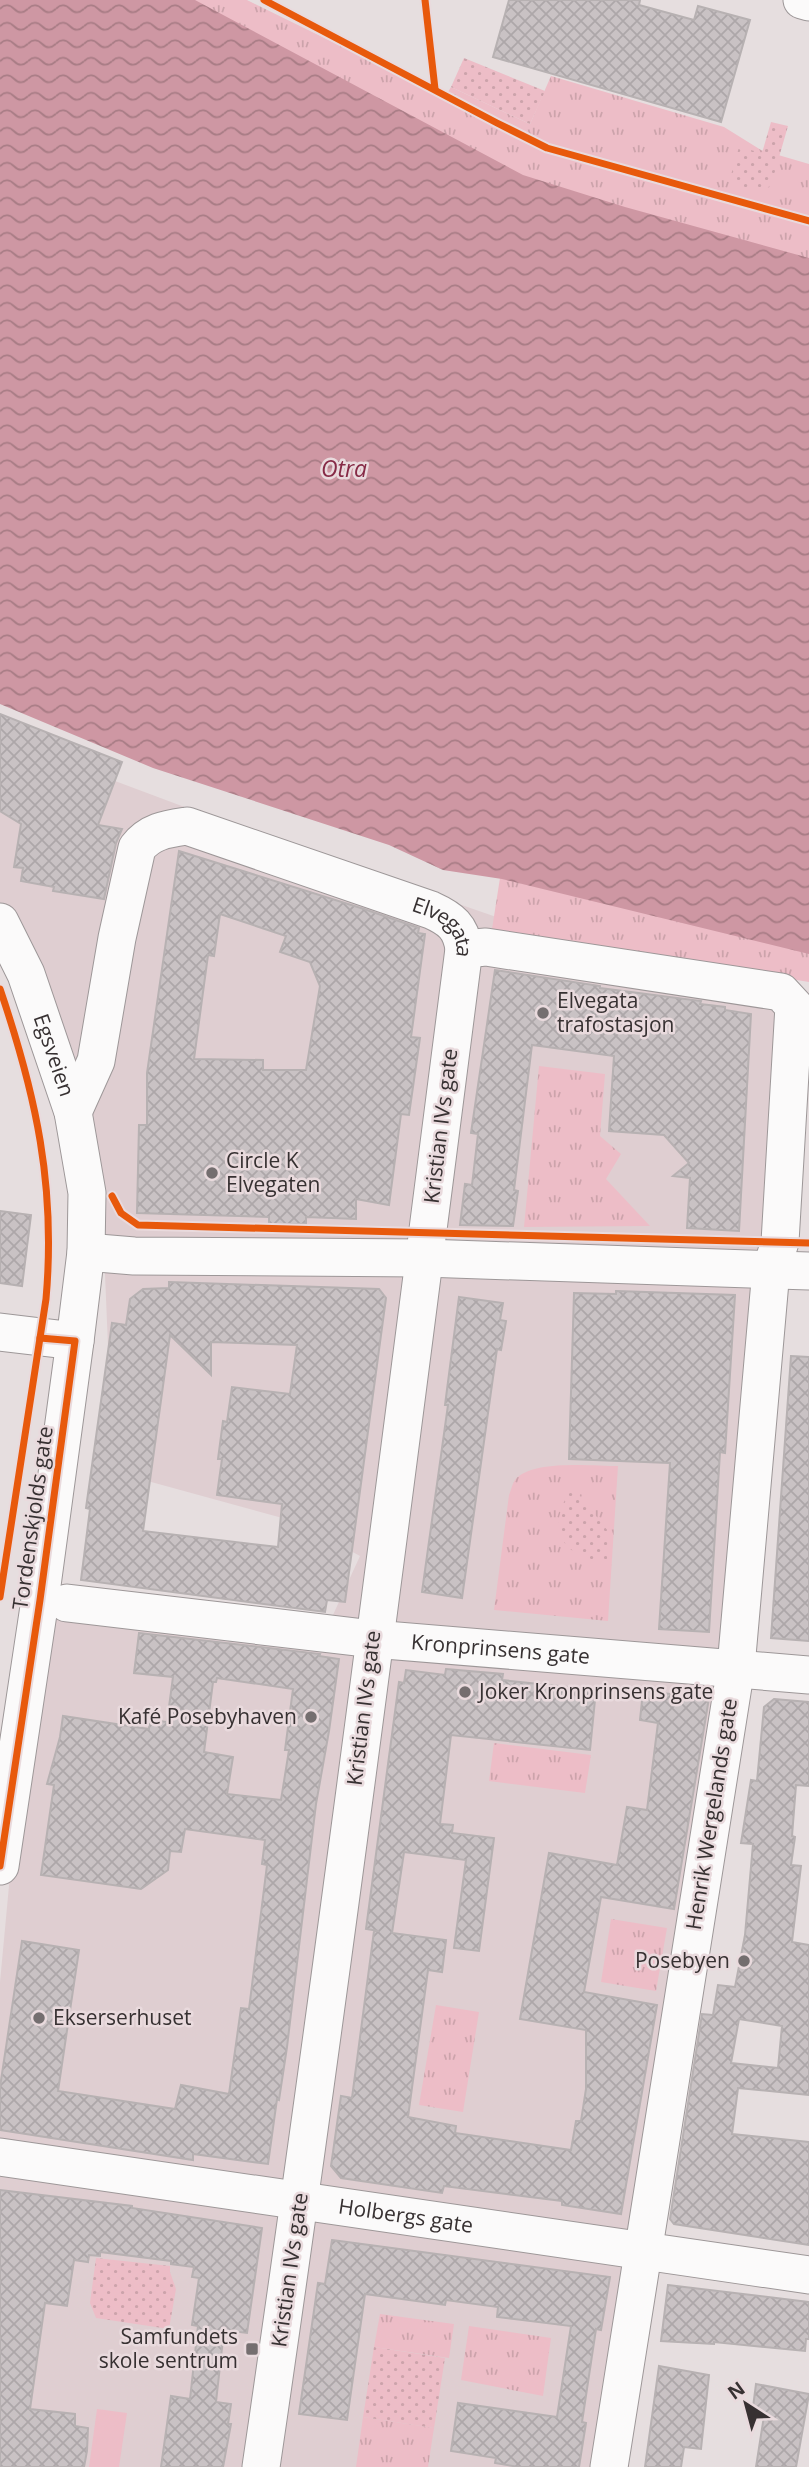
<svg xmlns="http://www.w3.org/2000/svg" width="809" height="2467" font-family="'Open Sans',sans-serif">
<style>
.built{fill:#dfced1}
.grass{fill:url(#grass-tufts)}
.park{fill:url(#park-dots)}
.pitch{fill:#edbdc7}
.water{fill:url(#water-waves)}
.building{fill:url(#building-cross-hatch);stroke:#b7b1b2;stroke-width:2;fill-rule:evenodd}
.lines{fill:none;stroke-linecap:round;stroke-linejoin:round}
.minor-casing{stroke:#9d9798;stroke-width:39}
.minor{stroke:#fbfafa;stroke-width:37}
.cycleway-casing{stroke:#e9dadd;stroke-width:11}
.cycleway{stroke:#e8590c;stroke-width:7}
.poi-dot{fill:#746e6f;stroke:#e9dadd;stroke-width:2.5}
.labels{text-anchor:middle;stroke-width:5;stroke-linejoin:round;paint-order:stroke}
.street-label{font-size:21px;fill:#373132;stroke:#e9dadd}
.poi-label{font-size:21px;fill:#373132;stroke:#e9dadd;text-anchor:start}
.water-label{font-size:23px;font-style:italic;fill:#862a46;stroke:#e9dadd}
</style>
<defs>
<pattern id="grass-tufts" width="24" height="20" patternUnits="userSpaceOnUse" patternTransform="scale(1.75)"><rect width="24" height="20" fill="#edbdc7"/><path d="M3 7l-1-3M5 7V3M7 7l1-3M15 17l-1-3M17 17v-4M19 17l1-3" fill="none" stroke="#cca3ab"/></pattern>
<pattern id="park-dots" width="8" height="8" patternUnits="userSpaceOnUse" patternTransform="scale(1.75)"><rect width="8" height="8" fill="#edbdc7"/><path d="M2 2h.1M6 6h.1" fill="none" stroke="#cca3ab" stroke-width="1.8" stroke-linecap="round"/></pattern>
<pattern id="water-waves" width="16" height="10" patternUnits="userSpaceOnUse" patternTransform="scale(1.75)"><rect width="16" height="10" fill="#ce97a3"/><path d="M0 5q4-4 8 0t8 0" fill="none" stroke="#a87c85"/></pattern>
<pattern id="building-cross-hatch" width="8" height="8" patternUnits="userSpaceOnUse" patternTransform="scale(1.75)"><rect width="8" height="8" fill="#c9c2c4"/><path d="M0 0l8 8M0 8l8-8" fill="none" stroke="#ada7a9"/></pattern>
</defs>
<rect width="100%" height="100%" fill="#e6dedf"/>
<path class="built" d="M0,730L107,778L265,837L586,948L787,984L723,1642L591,2467H0V1982L19,1779L46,1613L327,1628L360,1556L297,1522L133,1477L111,1418L104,1250L0,912Z"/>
<g class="grass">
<path d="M190,0H247L445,97L451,87L530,124L551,76L724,127L761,150L809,164V259L526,180Z"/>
<path d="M500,878L809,952V982L492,929Z"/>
<path d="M539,1066L605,1074L600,1136L621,1154L606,1179L650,1226L524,1227Z"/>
<path d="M618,1466L608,1621L494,1610L509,1495C511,1491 512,1484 515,1480C531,1459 594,1466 618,1466Z"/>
<path d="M494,1743L591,1755L585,1793L489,1781Z"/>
<path d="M611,1919L667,1928L656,1991L601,1982Z"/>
<path d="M436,2005L479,2012L463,2112L419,2105Z"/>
<path d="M380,2314L454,2324L449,2358L374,2347Z"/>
<path d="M469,2326L551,2338L543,2396L461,2380Z"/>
<path d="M363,2417L434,2428L428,2467H356Z"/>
</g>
<g class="park">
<path d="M464,58L545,91L530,124L451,87Z"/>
<path d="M771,122L788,126L771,185C761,194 741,188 732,180L731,175L739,147L762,153Z"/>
<path d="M573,1487L608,1531L607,1561C559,1559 545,1525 573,1487Z"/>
<path d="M96,2258L170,2266V2272L176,2289L169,2329L96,2318L90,2303Z"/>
<path d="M374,2347L445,2358L434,2428L363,2417Z"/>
</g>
<path class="pitch" d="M97,2409L127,2413L119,2467H89Z"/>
<path class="water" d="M0,0H195L523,175L625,207L809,258V954L502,879L443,870L389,845L153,768L0,704Z"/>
<g class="building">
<path d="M509,0H640L639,5L694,20L698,6L750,20L721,122L493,57Z"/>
<path d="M0,714L122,762L98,825L122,829L116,843L104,899L53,891L54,887L21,881L23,868L14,867L21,824L0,811Z"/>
<path d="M179,851L364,909L419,928L418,933L425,934L411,1037L420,1038L409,1115L401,1114L389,1205L356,1199V1219L306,1217V1224H269V1217L137,1213L139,1125H147V1073ZM220,914L286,936L280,952L310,962L320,986L306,1070H263V1060L194,1059L208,955L214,956Z"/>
<path d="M495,970L600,986V988L701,1001L700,1004L725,1007V1010L751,1014L739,1231L687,1228L690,1178L673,1176L689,1163L664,1135L609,1131L614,1056L532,1045L514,1190L518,1191L513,1226L460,1225L465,1184L472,1185L478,1134L471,1133Z"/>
<path d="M0,1211L31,1215L22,1286L0,1283Z"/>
<path d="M169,1282L379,1289L386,1298L345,1602L327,1600L325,1612L81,1580L90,1509L86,1508L112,1323L126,1325L130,1299L143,1289L169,1288ZM170,1335L211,1375V1342L297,1345L290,1394L232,1387L227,1422L223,1421L218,1459H222L217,1495L282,1504L278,1547L143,1531Z"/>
<path d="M616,1291L735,1295L725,1453L720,1452L709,1632L659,1629L670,1463L569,1459L574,1293L616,1294Z"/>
<path d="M459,1297L503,1303L500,1320L506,1321L501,1350L497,1349L462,1598L422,1592L448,1405H445Z"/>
<path d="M791,1356L809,1357V1641L771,1638Z"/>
<path d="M139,1633L320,1654L319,1656L339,1659L329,1731L316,1804L287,2047L279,2100L277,2099L268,2164L193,2154V2160L0,2130V2087L22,1941L79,1950L58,2091L175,2109L181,2085L229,2094L241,2008L249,2009L267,1865L262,1864L265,1840L185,1829L181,1852L170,1851L168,1870L141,1889L41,1875L54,1785L47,1784L60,1737L63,1716L149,1729L150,1720L167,1722L173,1677L134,1673ZM217,1678L293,1689L285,1750H289L281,1800L227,1794L233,1757L204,1752L213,1682H216Z"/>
<path d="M446,1669L503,1674L502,1680L596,1690L590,1750L451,1735L440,1824L453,1825L452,1833L494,1838L479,1951L454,1948L466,1860L404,1852L392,1933L446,1940L442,1972L428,1970L408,2117L456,2126L455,2133L571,2150L576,2121H581L586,2089V2030L520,2019L549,1853L617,1865L627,1807L647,1810L658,1723L640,1720L643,1691L709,1698L674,1909L601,1897L584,1992L657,2005L621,2214L562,2205V2201L444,2186L442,2193L341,2178L331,2166L341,2096L352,2098L374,1931H379L366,1929L399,1682L404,1683L406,1670L445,1675Z"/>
<path d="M774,1699L809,1702V1786L796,1785L792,1836L795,1837L791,1865L801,1866L792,1942L809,1945V2095L738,2088L732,2134L809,2142V2245L674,2224L670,2219L702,2014L713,2015L718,1985L735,1987L745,1935L753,1844L741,1843L751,1780L757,1781L764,1707ZM739,2019L782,2026L778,2068L731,2063Z"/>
<path d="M0,2190L132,2206V2208L262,2228L247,2333L224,2330L216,2402L231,2404L228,2424H231L223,2467H161L171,2396L190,2399L198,2326L192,2325L199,2278L192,2277L194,2267L171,2264V2261L100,2252V2256L89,2255L88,2262L74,2260L67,2306L45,2303L30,2409L75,2414V2426L88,2428L87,2451L84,2467H0Z"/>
<path d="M332,2240L610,2277L601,2330L596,2329L582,2422L586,2423L579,2467H519L495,2463L496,2458L451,2451L458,2403L557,2417L571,2326L497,2317L498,2307L446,2300L445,2305L365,2294L347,2420L299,2414L318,2283L325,2284Z"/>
<path d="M668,2285L809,2302V2339H806L805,2351L714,2342V2344L661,2341Z"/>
<path d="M659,2366L709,2375L701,2449L684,2447L681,2467H645Z"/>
<path d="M756,2384L809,2394L796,2467H756L764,2416L752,2415Z"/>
</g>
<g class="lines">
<g class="minor-casing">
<g id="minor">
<path d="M802,0L809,2"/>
<path id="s1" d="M0,922L26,974L73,1112L87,1193L86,1252L75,1341L40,1600L0,1866"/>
<path d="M464,949L486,947L781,992L794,1006L780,1242L771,1270L736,1667L609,2467"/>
<path id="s2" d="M73,1112L96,1061L117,938L137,848C150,831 167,829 187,826L431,910C451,919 461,927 464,949C399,1455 335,1962 261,2467"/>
<path d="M86,1252L134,1256L424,1258L809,1271"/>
<path d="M0,1332L75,1341"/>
<path id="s3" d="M67,1603L373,1639L809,1675"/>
<path id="s4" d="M0,2157L809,2275"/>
</g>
</g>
<use href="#minor" class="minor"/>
<g class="cycleway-casing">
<g id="cycleway">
<path d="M264,0L497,123L547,148L809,221"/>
<path d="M425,0L435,89"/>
<path d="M0,989C36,1095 56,1186 46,1299L0,1597"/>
<path d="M112,1196L121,1213L138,1225L809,1243"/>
<path d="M0,1866L40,1600L75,1341L40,1338"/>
</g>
</g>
<use href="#cycleway" class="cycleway"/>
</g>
<g class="poi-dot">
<circle cx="543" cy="1013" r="7"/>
<circle cx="212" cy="1173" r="7"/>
<circle cx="465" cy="1692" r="7"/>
<circle cx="311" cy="1717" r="7"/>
<circle cx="744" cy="1961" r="7"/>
<circle cx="39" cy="2018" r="7"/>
<rect x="245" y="2342" width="14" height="14" rx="3.5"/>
</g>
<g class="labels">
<g class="street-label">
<text dy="7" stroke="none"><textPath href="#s2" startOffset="609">Elvegata</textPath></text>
<text dy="7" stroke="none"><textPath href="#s1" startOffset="144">Egsveien</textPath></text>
<text transform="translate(441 1126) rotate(-83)" y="7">Kristian IVs gate</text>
<text transform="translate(33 1518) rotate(-82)" y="7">Tordenskjolds gate</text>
<text dy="7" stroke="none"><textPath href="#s3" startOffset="436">Kronprinsens gate</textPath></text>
<text transform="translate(364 1708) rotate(-83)" y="7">Kristian IVs gate</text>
<text transform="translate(712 1814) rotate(-81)" y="7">Henrik Wergelands gate</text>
<text dy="7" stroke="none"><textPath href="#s4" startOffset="410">Holbergs gate</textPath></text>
<text transform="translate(290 2270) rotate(-82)" y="7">Kristian IVs gate</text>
</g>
<g class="poi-label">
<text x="557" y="1008">Elvegata<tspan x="557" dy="24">trafostasjon</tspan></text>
<text x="226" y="1168">Circle K<tspan x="226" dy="24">Elvegaten</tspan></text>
<text x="479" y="1699">Joker Kronprinsens gate</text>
<text x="297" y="1724" text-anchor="end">Kafé Posebyhaven</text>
<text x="730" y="1968" text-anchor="end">Posebyen</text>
<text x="53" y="2025">Ekserserhuset</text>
<text x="238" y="2344" text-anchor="end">Samfundets<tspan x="238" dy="24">skole sentrum</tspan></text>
</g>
<g class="water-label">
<text x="344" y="477">Otra</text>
</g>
</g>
<g transform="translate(746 2404) rotate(324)" stroke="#e9dadd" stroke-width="5" paint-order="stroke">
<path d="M0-5L12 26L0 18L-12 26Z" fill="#373132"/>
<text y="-10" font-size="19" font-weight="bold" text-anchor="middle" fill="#373132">N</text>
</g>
</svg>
